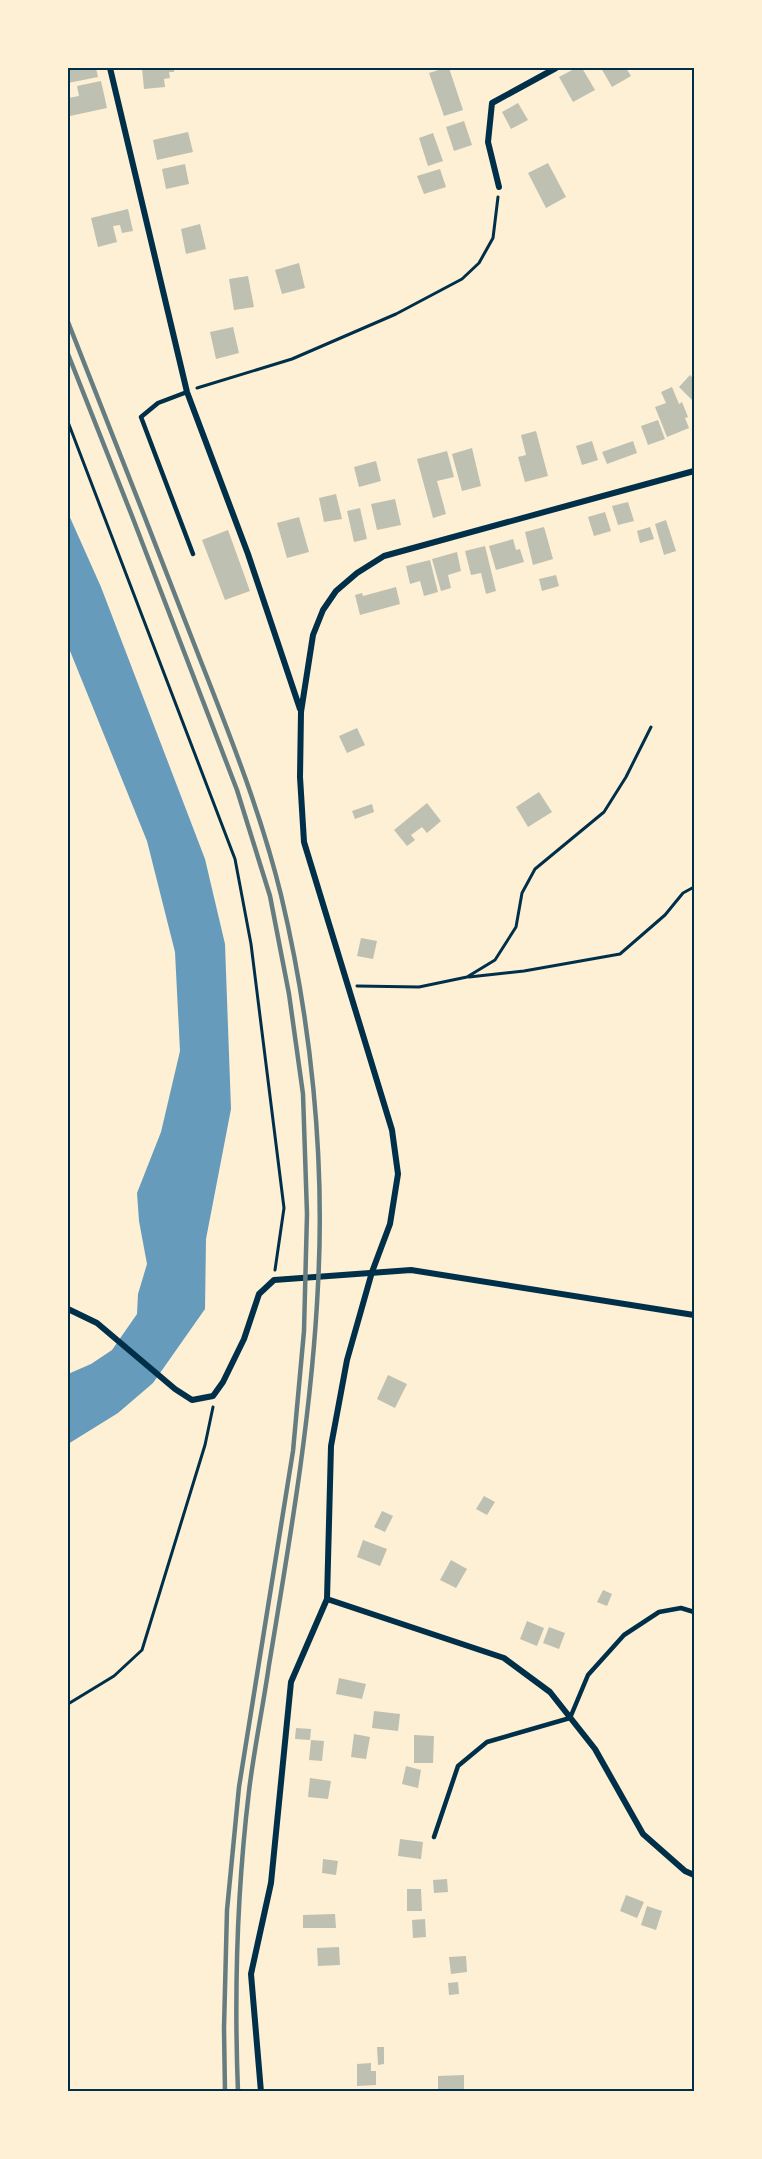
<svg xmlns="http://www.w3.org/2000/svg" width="762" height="2159" font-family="Mulish,sans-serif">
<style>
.water{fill:#669bbc}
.building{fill:#bec0b2}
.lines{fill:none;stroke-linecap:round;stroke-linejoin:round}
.path{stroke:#003049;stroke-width:3}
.service{stroke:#003049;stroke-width:4.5}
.minor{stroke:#003049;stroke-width:6}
.rail{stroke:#657d81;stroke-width:4.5}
.neatline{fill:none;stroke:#003049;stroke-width:2}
</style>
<rect width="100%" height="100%" fill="#fdf0d5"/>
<path class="water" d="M68,513L101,587L205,859L225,944L231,1109L206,1239L205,1309L153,1383L118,1413L68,1444V1374L91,1364L112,1350L137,1314L138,1294L147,1264L139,1221L137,1193L161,1132L180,1051L175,952L147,841L68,646Z"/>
<g class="building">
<path d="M68,68H96L98,77L68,83Z"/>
<path d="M142,68H174V72H169L170,78L164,79L165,87L144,89Z"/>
<path d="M445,68H449L463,110L444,116L429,73Z"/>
<path d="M576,68H582L595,90L573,102L559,77Z"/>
<path d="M601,68H626L631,76L612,87Z"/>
<path d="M101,81L107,108L70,116L68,98L79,96L77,86Z"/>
<path d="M518,103L528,120L511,129L502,112Z"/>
<path d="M464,121L472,145L454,151L446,127Z"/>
<path d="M188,132L193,152L157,160L153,140Z"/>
<path d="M433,133L443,161L428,166L419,138Z"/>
<path d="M548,163L566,197L546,208L528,173Z"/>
<path d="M185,164L189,184L166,189L162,169Z"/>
<path d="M440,169L446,187L424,194L417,176Z"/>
<path d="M128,209L133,231L122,233L120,225L113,226L117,242L98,247L91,218Z"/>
<path d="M200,224L206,249L186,254L181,229Z"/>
<path d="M299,263L305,288L282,294L275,270Z"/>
<path d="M248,276L254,307L234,310L229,279Z"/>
<path d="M233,327L239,353L216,359L210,332Z"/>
<path d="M690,375L694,379V402L679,387Z"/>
<path d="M672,387L679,404L682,402L688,417L685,418L689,428L667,437L655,407L666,403L661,392Z"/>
<path d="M658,420L665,439L648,445L641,426Z"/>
<path d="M536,431L548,476L525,482L518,457L526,455L521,435Z"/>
<path d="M592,441L598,460L582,465L576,446Z"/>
<path d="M633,441L637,453L607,464L602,452Z"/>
<path d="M472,448L481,486L462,491L452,454Z"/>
<path d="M447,451L454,477L437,481L446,514L433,518L417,459Z"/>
<path d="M376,461L381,481L359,487L354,467Z"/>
<path d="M336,494L342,519L324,522L319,498Z"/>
<path d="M395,499L401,525L377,530L371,504Z"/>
<path d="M628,502L634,521L618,525L612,506Z"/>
<path d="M360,508L367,539L354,542L347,511Z"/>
<path d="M605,512L611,531L594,536L588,517Z"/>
<path d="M299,517L309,552L287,558L277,523Z"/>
<path d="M666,520L676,551L664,555L655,524Z"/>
<path d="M544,527L553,559L533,565L525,532Z"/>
<path d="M650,527L654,539L640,543L637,531Z"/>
<path d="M228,530L250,591L225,600L202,540Z"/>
<path d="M513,539L516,550L520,549L524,562L496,570L489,546Z"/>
<path d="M485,546L496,591L486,594L481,573L471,575L465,551Z"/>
<path d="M457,552L461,571L448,575L451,588L441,591L432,559Z"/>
<path d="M430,560L438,592L424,596L420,581L410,584L406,566Z"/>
<path d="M556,575L559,586L542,591L539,579Z"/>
<path d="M396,587L400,604L360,615L355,595L362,593L363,596Z"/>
<path d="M357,728L365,745L347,753L339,736Z"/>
<path d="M539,792L552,812L528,827L516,807Z"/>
<path d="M427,803L441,821L427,833L422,827L411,835L415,840L407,846L394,830Z"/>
<path d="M372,804L374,812L355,819L352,811Z"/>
<path d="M361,938L377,941L373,959L357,956Z"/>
<path d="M388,1375L407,1384L395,1408L377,1399Z"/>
<path d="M484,1496L495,1502L487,1515L476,1509Z"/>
<path d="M382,1511L393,1516L385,1532L374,1527Z"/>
<path d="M363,1540L387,1549L380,1566L357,1557Z"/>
<path d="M451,1560L467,1569L456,1588L440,1580Z"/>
<path d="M603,1590L612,1594L607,1606L597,1602Z"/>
<path d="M527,1621L544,1628L537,1646L520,1639Z"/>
<path d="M549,1627L565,1633L559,1649L543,1643Z"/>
<path d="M339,1678L366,1684L362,1699L336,1694Z"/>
<path d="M374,1711L400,1714L398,1731L372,1728Z"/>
<path d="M296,1728L311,1729L310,1740L295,1739Z"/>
<path d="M354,1734L370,1737L366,1759L351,1757Z"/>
<path d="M414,1735L434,1736L433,1763H414Z"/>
<path d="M311,1740L324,1741L322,1761L309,1760Z"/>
<path d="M406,1766L421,1770L418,1788L402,1784Z"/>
<path d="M310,1778L331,1781L328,1799L308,1797Z"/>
<path d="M400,1839L423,1842L421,1859L398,1856Z"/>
<path d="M323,1859L338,1861L336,1875L322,1873Z"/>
<path d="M447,1879L448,1892L434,1893L433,1880Z"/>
<path d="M407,1889H421L422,1911H407Z"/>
<path d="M626,1895L644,1902L637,1918L620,1911Z"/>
<path d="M647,1906L662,1911L656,1930L641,1925Z"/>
<path d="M335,1914L336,1928H303V1915Z"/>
<path d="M425,1919L426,1937L413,1938L412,1920Z"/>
<path d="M339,1947L340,1965L318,1966L317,1948Z"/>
<path d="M466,1956L467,1972L451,1974L449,1957Z"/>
<path d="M458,1982L459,1994L449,1995L448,1983Z"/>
<path d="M377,2047H384V2064L378,2065Z"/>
<path d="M371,2063V2071H376V2085L357,2086V2064Z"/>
<path d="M464,2075V2092H438V2076Z"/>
</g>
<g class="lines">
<g class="path">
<path d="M197,388L292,359L396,314L462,279L479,263L493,238L498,197"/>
<path d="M68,422L235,859L251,944L284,1208L275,1270"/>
<path d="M469,977L524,971L620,954L665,915L683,893L694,887"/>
<path d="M357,986L419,987L467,977L495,960L516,927L522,893L535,869L604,812L626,777L651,727"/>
<path d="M68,1704L114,1676L142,1650L205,1445L213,1407"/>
</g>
<g class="service">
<path d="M187,392L158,403L141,417L193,554"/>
<path d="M434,1837L458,1766L487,1742L570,1718L588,1675L624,1635L659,1612L681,1608L694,1612"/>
</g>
<g class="minor">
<path d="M110,68L187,392L248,554L300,709"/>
<path d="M499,187L488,142L492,103L556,68"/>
<path d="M68,1309L97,1323L175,1389L192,1400L213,1396L223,1382L244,1339L259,1294L274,1280L411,1270L694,1315"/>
<path d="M327,1599L504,1658L550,1692L595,1749L643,1834L685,1871L694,1875"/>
<path d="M261,2092L251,1974L271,1883L291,1682L327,1599L331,1446L347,1360L372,1272L390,1224L398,1174L392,1130L304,842L300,777L301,712L313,635L323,610L336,591L357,573L384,556L694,471"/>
</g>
<g class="rail">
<path d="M68,322C112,433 155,543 198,654C229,733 261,813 281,895C311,1021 325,1156 318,1285C312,1412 290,1539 269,1665C263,1707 254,1749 249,1791C237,1891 234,1991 238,2092"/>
<path d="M68,354L132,516L237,790L270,896L289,994L303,1094L307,1214L304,1331L293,1451L239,1787L227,1910L224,2028L225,2092"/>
</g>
</g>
<rect width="762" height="2159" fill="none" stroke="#fdf0d5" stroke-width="138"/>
<rect x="69" y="69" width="624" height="2021" class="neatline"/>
</svg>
